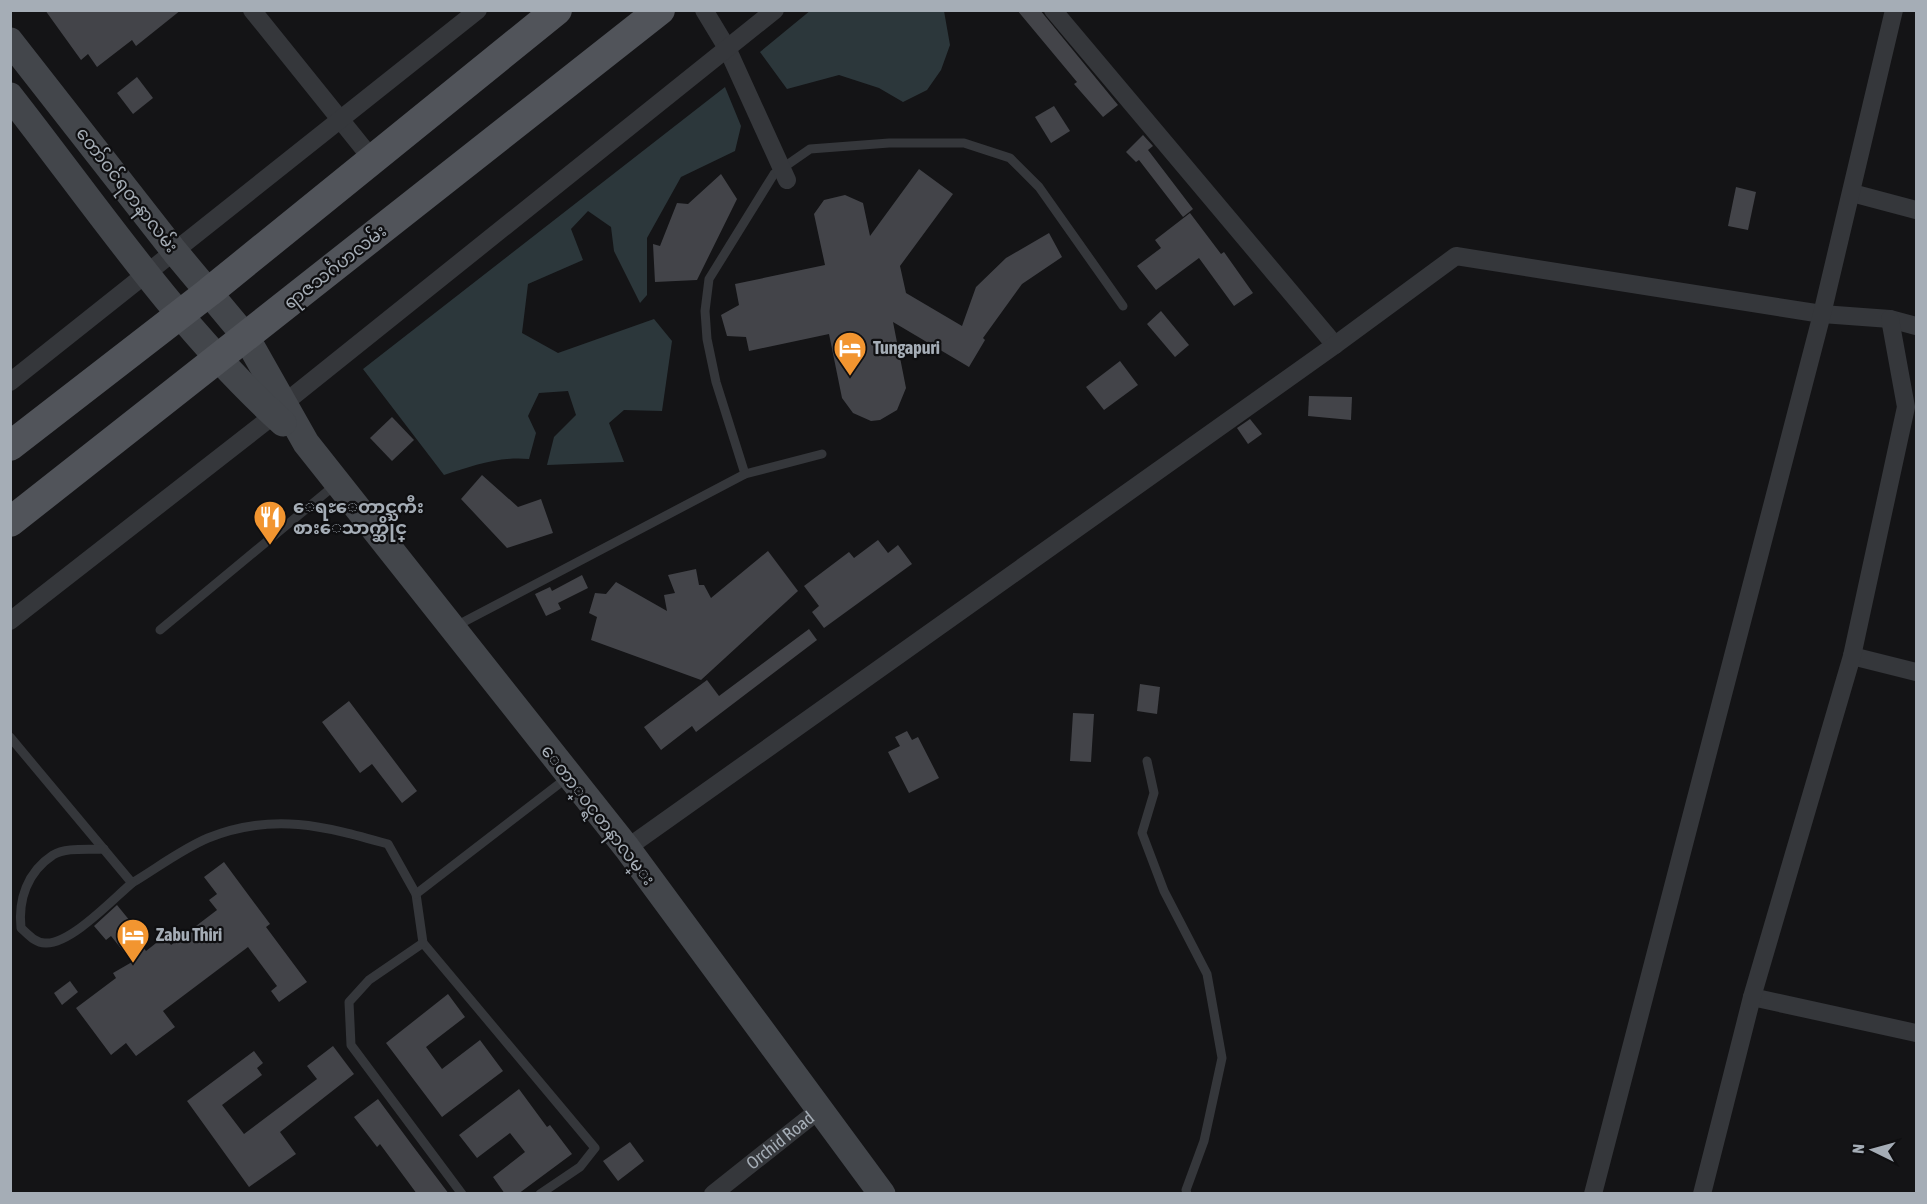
<svg xmlns="http://www.w3.org/2000/svg" width="1927" height="1204" font-family="'Asap Condensed','Noto Sans Myanmar',sans-serif">
<style>
.water{fill:#2c373b}
.building{fill:#434449}
.lines{fill:none;stroke-linecap:round;stroke-linejoin:round}
.service{stroke:#35373b;stroke-width:9}
.minor{stroke:#35373b;stroke-width:18}
.secondary{stroke:#43464b;stroke-width:27}
.primary{stroke:#51545a;stroke-width:30}
.labels{text-anchor:middle;stroke-width:4.5;stroke-linejoin:round;paint-order:stroke}
.street-label{font-size:18px;fill:#a5adb6;stroke:#0f0f11}
.poi-label{font-size:18px;font-weight:bold;fill:#a5adb6;stroke:#0f0f11;text-anchor:start}
</style>
<rect width="100%" height="100%" fill="#141416"/>
<g class="water">
<path d="M811,10L944,11L950,45L941,70L927,90L903,102L879,88L839,75L787,89L760,52Z"/>
<path d="M725,87L741,126L735,151L681,177L647,238V295L640,303L614,251L611,227L588,211L571,229L583,260L528,284L522,333L558,353L654,319L672,341L662,411L624,410L609,423L624,462L547,465L554,437L576,415L568,391L539,393L528,416L536,433L529,459C499,456 472,466 444,475L363,369Z"/>
</g>
<g class="building">
<path d="M45,10H181L136,46L132,40L97,67L88,54L81,60Z"/>
<path d="M1017,10H1040L1118,105L1103,117L1074,84L1077,82Z"/>
<path d="M137,77L153,98L133,114L117,93Z"/>
<path d="M1054,106L1070,131L1051,143L1035,117Z"/>
<path d="M1143,135L1153,146L1148,150L1193,209L1183,217L1139,160L1136,162L1126,152Z"/>
<path d="M919,169L953,194L900,266L906,293L962,326L976,287L1006,258L1049,233L1062,257L1022,284L983,338L985,340L969,367L893,322L906,388L897,410L880,420L871,421L853,413L842,398L829,334L749,351L746,337L727,336L721,315L739,305L735,284L825,265L814,214L824,200L845,195L863,203L870,236Z"/>
<path d="M721,174L737,199L697,280L655,282L653,244L660,246L677,203L688,204Z"/>
<path d="M1736,187L1756,192L1748,230L1728,226Z"/>
<path d="M1190,213L1221,254L1224,252L1253,293L1234,306L1199,258L1156,290L1137,266L1161,248L1155,240Z"/>
<path d="M1161,311L1189,345L1175,357L1147,324Z"/>
<path d="M1120,361L1138,385L1104,410L1086,387Z"/>
<path d="M1309,396L1352,397L1351,420L1308,416Z"/>
<path d="M392,417L414,440L392,461L370,438Z"/>
<path d="M1250,419L1262,434L1248,444L1237,428Z"/>
<path d="M482,475L518,507L541,499L553,533L507,548L461,499Z"/>
<path d="M878,540L888,553L898,545L912,564L824,628L812,612L819,606L804,586L849,552L854,558Z"/>
<path d="M768,551L798,591L701,680L591,640L597,617L589,613L595,593L606,594L616,582L667,611L664,595L675,593L668,575L696,569L699,585H704L711,598Z"/>
<path d="M582,575L588,588L558,603L561,609L546,616L535,594L550,587L552,591Z"/>
<path d="M809,629L817,640L696,732L692,726L661,750L644,727L707,680L719,696Z"/>
<path d="M1140,684L1160,687L1157,714L1137,711Z"/>
<path d="M349,701L417,791L402,803L372,764L360,773L322,722Z"/>
<path d="M1073,713L1094,714L1091,762L1070,761Z"/>
<path d="M907,731L912,740L918,737L939,778L909,793L888,752L900,746L895,737Z"/>
<path d="M224,862L270,924L266,927L307,982L279,1002L271,991L277,986L248,947L163,1011L175,1027L136,1056L126,1043L111,1055L76,1008L116,978L113,973L132,962L111,936L106,940L94,926L117,905L130,921L125,925L146,951L165,936L171,945L217,910L209,900L217,894L204,877Z"/>
<path d="M70,981L78,992L62,1005L54,993Z"/>
<path d="M448,994L465,1017L426,1047L442,1069L480,1040L503,1071L442,1117L386,1043Z"/>
<path d="M333,1046L354,1074L280,1132L296,1154L249,1187L187,1101L254,1051L263,1063L257,1068L262,1075L222,1105L244,1134L317,1079L307,1066Z"/>
<path d="M519,1089L547,1127L550,1125L572,1154L518,1194H505L493,1177L525,1152L510,1133L477,1158L459,1135Z"/>
<path d="M378,1099L412,1145L449,1194H417L380,1144L377,1147L354,1117Z"/>
<path d="M630,1142L644,1161L618,1181L603,1161Z"/>
</g>
<g class="lines">
<g class="service">
<path d="M745,474L716,382L707,339L705,311L709,279L774,174L810,149L889,143H964L1010,158L1039,187L1123,306"/>
<path d="M454,627L745,474L822,454"/>
<path d="M160,630L335,485"/>
<path d="M10,737L132,883C157,868 182,849 208,838C273,812 324,826 388,844L416,894L423,943L595,1148L580,1167L540,1194"/>
<path d="M1147,761L1154,793L1142,833L1164,891L1207,974L1222,1058L1204,1141L1186,1190L1187,1194"/>
<path d="M104,849C89,850 66,847 53,855C27,872 18,900 21,928C28,934 35,943 45,943C70,945 113,899 132,883"/>
<path d="M416,894L568,777"/>
<path d="M423,943L369,980L349,1002L351,1045L462,1194"/>
</g>
<g class="minor">
<path d="M252,10L372,159"/>
<path d="M704,10L727,48L787,180"/>
<path d="M1053,10L1335,345"/>
<path d="M1852,193L1916,210"/>
<path d="M10,382L478,10"/>
<path d="M10,621L274,415L282,405L775,10"/>
<path d="M1852,656L1916,672"/>
<path d="M627,848L1335,345L1456,256L1822,314L1890,319L1916,326"/>
<path d="M1752,997L1916,1033"/>
<path id="s1" d="M713,1194L819,1110"/>
<path d="M1593,1194L1822,314L1894,10"/>
<path d="M1702,1194L1752,997L1852,656L1906,407L1890,319"/>
</g>
<g class="secondary">
<path d="M10,41L175,252L246,337L306,443L627,848L882,1194"/>
<path d="M10,96C97,207 177,327 283,423"/>
</g>
<g class="primary">
<path d="M10,446L209,292L557,10"/>
<path d="M10,522L660,10"/>
</g>
</g>
<defs>
<g id="hotel-pin" transform="scale(1.725)"><path d="M0 17L-7.5 6A9.5 9.5 0 1 1 7.5 6Z" fill="#f29530" stroke="#0f0f11"/><path d="M-6-4.5h1.5V1H6V5H4.5V3h-9V5H-6ZM-4 0a1.8 1.8 0 1 1 3.6 0ZM.5 0V-2.5h3Q6-2.5 6 0Z" fill="#fff"/></g>
<g id="restaurant-pin" transform="scale(1.725)"><path d="M0 17L-7.5 6A9.5 9.5 0 1 1 7.5 6Z" fill="#f29530" stroke="#0f0f11"/><path d="M-5-6h1v4h1v-4h1v4h1v-4h1v5L-1.5 .5V6h-2V.5L-5-1ZM5-6V6H3V1.5H1.5Q1.5-4 5-6Z" fill="#fff"/></g>
</defs>
<g fill-rule="evenodd">
<use href="#hotel-pin" x="850" y="348"/>
<use href="#restaurant-pin" x="270" y="517"/>
<use href="#hotel-pin" x="133" y="935"/>
</g>
<g class="labels">
<g class="street-label">
<text transform="translate(127 190) rotate(52)" y="6">တော်ဝင်ရတနာလမ်း</text>
<text transform="translate(335 267) rotate(-38)" y="6">ရာဇသင်္ဂဟလမ်း</text>
<text transform="translate(598 815) rotate(52)" y="6">ေတာ္၀င္ရတနာလမ္း</text>
<text dy="6" stroke="none"><textPath href="#s1" startOffset="86">Orchid Road</textPath></text>
</g>
<g class="poi-label">
<text x="873" y="354">Tungapuri</text>
<text x="293" y="513">ေရႊေတာင္ႀကီး<tspan x="293" dy="21">စားေသာက္ဆိုင္</tspan></text>
<text x="156" y="941">Zabu Thiri</text>
</g>
</g>
<rect width="1927" height="1204" fill="none" stroke="#a5adb6" stroke-width="24"/>
<g transform="translate(1873 1150) rotate(275)" stroke="#0f0f11" stroke-width="4.5" paint-order="stroke">
<path d="M0-4.5L10 22L0 15L-10 22Z" fill="#a5adb6"/>
<text y="-9" font-size="16" font-weight="bold" text-anchor="middle" fill="#a5adb6">N</text>
</g>
</svg>
